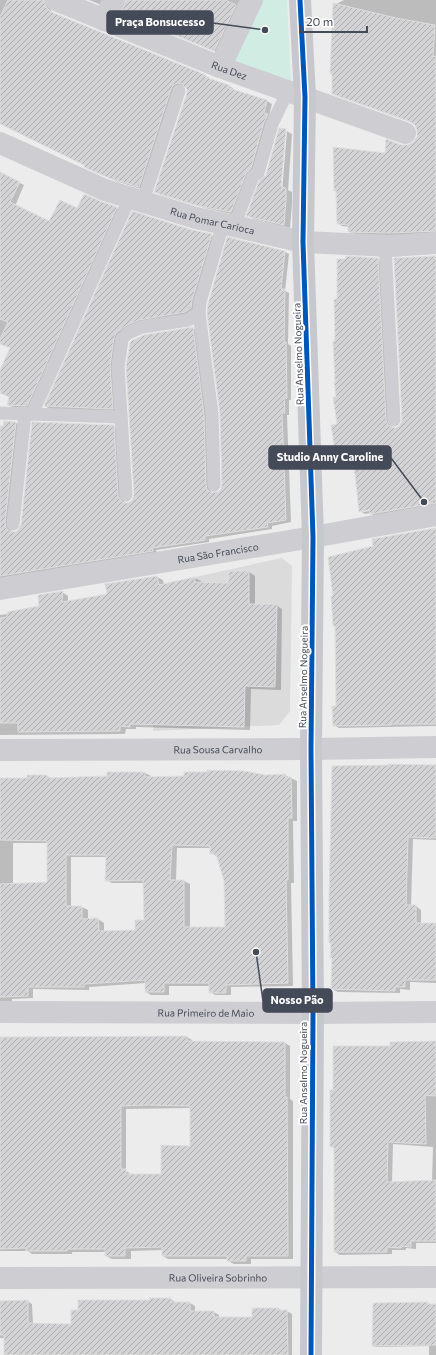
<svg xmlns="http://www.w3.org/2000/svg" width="436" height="1355" font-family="Commissioner,sans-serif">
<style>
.education{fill:#dbdbdc}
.green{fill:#d1ece2}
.shadow{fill:#0003;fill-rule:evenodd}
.building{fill:url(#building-hatch);stroke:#dededf;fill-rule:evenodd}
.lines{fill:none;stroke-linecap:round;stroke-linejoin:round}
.service{stroke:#ceced2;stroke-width:13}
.minor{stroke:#ceced2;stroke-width:22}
.primary{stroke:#c7c8cd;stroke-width:22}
.cycleway-casing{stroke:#fff;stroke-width:8}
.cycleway{stroke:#0057b8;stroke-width:5}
.labels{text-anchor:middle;stroke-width:4;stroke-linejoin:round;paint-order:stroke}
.street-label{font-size:10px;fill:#454a58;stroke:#fff}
.leader{fill:none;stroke:#454a58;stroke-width:1.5}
.callout-dot{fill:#454a58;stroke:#fff;stroke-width:1.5}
.callout{fill:#454a58;stroke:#454a58;stroke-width:1.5}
.callout-label{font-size:11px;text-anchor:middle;font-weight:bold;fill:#fff}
</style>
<defs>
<pattern id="building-hatch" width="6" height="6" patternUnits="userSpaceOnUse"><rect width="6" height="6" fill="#d3d3d5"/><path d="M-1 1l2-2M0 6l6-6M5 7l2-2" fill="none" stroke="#adadb0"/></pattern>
</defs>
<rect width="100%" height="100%" fill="#edecec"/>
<path class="education" d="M282,558L292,566L290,711L279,725L153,731V586Z"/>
<path class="green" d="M258,0H287L291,83L227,61Z"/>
<g class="shadow">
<path d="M0,0H49V5L51,11L54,14L206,76L211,79L210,80L229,86L234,89V91L267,101L272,104L269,116L273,118L236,215L205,208L161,195L156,192L188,94V89L185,86L179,88L144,190L116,181L90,169L85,165L0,123Z"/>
<path d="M89,0H107L104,6Z"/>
<path d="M127,0H245L219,53L128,16Z"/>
<path d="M344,0H436V233L396,236L354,234L349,231V227L342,226L338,223L386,154L401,146H408L414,143L418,137V131L416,125L413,123L338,96L334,5Z"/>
<path d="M280,129L286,130L285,133L280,192H282L287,131L292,134L288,190L292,192V204L290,228L254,219L248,216L267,176Z"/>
<path d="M0,173L24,185L15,206L49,222L77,209L116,208L121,210L32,408L13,407L8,405L10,397L0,393V372L11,348L0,343Z"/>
<path d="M192,231L211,235L216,238L197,303L190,315L130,328L117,411L50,409L45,406Z"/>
<path d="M285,252L289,254L285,291L289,293L288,344L291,346V400H289V415H287L291,522L272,526V529L209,539V542L156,550L157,553L0,580V427H4L16,423L21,425L10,526L12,533L17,532L113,426L118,429L123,499L126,504L131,503L134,499L192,328L197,330L208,418L210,489L212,493L219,492L222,489Z"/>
<path d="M436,256V506L375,516L370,513L365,514L360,511L353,451L341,454L336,451L338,425L336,342L338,300L377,259L382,262L391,424L392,428L395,429L402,425ZM374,508V510L363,512V510Z"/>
<path d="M436,529V726L339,728L334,725L337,707L374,547Z"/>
<path d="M230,572H249L255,576V605H276L282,609L281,690L251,689L250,730L136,727V729H126L125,734L0,735V615L15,613L40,607L62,592L68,596V602L108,595L157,577L163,580L164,585L195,578L201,581V583L229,584Z"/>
<path d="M436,765V840L413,839L411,906H416L421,910V924H436V983L410,982V990L400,989V993L338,992L332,989Z"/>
<path d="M145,773L151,776V778L285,775L297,781V821H293L294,883H291L293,986L231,987V995H215L210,992V986H169V995H151L146,992V983L89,987V990L33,989V998L12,999V1001H0V779H28L47,776L52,779L108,777ZM13,843H48V883L13,884ZM177,848H211V853L218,857L225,881L226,928H190V884L184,881H176ZM71,857H107L106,880L112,883H144L145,921L136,931L104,932V923L98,919L88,920V910L82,907H71Z"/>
<path d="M187,1037L192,1040V1042L285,1043L290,1046V1099L293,1101V1259H251V1264H234L228,1261V1259H168L163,1256V1250L131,1251V1259H112L106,1256V1252H72V1254H32L28,1251H0V1038ZM191,1108V1147L162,1174L131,1175V1174L126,1171V1109Z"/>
<path d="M436,1041V1243H416V1249L406,1248V1250H392V1254L340,1255L335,1252V1149L331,1146L334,1091L391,1047ZM393,1144L433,1147L432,1181L392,1183Z"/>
<path d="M171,1299L176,1303H190L195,1306V1312H214L219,1315V1318H253L278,1309L282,1311H287L292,1314V1355H5V1338H0V1302L27,1301L32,1304L33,1324H72L151,1301Z"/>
<path d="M427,1303L430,1304L436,1305V1355H429V1346L376,1347L373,1346Z"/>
</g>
<g class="building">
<path d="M8,0H44L46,7L51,12L206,75L205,77L229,85V88L267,100L264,113L268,114L264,122L251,168L246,173L231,212L199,206L154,192L187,93V89L182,84L177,83L173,85L171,89L139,187L109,178L84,167V165L0,124V17Z"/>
<path d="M126,0H225L236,5L214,51L121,13Z"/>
<path d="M333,3L396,18L435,25L433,57L436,56V231L391,233L348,232V225L337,224L336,191H334L333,147L385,153L386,139L401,145H408L413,142L417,137V131L415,125L409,121L332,94V74H330Z"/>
<path d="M279,128L286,129L281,187L286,188V200L284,225L246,216L259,181L266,175Z"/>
<path d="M0,172L20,182L10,202L49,221L60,200L77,208L84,194L100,201L117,207L27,406L7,405L9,397L0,393V370L10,348L0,344V339L8,322L0,319Z"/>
<path d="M132,211L192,230L212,234L192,300L191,308L185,312L139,320L125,326L116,333L114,338L110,366L113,409L44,406Z"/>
<path d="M227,237L285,251L281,289H285L284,342H286L287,398H284L285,413H282L286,520L267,523L268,527L205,536V540L152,548L153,551L0,576V426H3L4,421L16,422L5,523L6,528L9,531L13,532L17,531L21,525L32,422L114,425L118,496L122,502L126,503L130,502L133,499L134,494L126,367L130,343L133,340L144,335L193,327L204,415L206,485L207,490L211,492H218L221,489L222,485L220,414L207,313L208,304Z"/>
<path d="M346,256L378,258L386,420L388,425L394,428L399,426L401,423L402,420L394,258L436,256V503L370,514L369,510L359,512L352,448L335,452L331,425L337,424L333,397H336L334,382H335L333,341H335L334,299H337V259H345Z"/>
<path d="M436,528V724H391V725L333,726L332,706H336L335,626H333L331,596H333L328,557L373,546L372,539Z"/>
<path d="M229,571H249V604H277L275,687L245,686L244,727L130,724V727L120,726V731L18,732V723H0V618L7,617V612L39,606L38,595L63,591L62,602L107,594L105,584L157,576L159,585L195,577V582L228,583Z"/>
<path d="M388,764L436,765V838L408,837L406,905H416V923H436V980H405V987H395V991L331,989L332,958H330L331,943H329V898L332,766L388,765Z"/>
<path d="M207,770L244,771L266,775L286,774L285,777H291L292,818H288V880H286L288,983L226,985V993H209V983H164V992H145V980L84,984V987H28V996L0,997V884L47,882V841L0,840V778H27V775H47V778L107,776V772H145V777L184,776V772H207ZM172,845L210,846V854H216L224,881L225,927H184V880H170ZM66,855H106L105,881L143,880L144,920H135V930L99,931L98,918L82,919V906H66Z"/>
<path d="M187,1036V1041L285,1042V1097H287L288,1256H246V1261H227V1256H162V1247L125,1248V1256H105V1249H67V1251H26V1248L0,1249V1037ZM146,1105L190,1106V1146L161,1145V1174H126V1169H121V1106Z"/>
<path d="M436,1041V1096L425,1095L426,1144L388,1142L387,1182L436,1180V1241H411V1247L401,1246V1248L387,1247V1252H334V1147H330V1090H333V1046H390V1042Z"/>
<path d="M149,1298H171V1302H190V1311H214V1317H252V1308H279V1310H287L288,1355H4V1335H0V1301L28,1300V1323L71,1324V1310H78V1300H150Z"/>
<path d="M428,1302V1304H436V1345L372,1346L373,1303Z"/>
</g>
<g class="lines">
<g class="service">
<path d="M143,201L179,91"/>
<path d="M234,226L253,176L258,173L272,124L288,91"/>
<path d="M385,245L394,420"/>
<path d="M0,413L121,417"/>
<path d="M32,414L130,197"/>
<path d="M214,485L212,414L199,313L200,302L223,224"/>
<path d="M126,495L118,367L122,339L128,333L142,327L188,320L199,313"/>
<path d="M13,524L25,414"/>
</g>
<g class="minor">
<path id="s1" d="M56,0L220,67L405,133"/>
<path d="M104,20L114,0"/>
<path d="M220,67L252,0"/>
<path id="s2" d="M0,143L105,190L196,218L234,226L303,242L391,246L436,243"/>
<path id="s3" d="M0,589L313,537L436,515"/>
<path id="s4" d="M0,750L311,749L436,747"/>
<path id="s5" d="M0,1012L313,1013L436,1012"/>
<path id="s6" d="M0,1278L436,1277"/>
</g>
<path class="primary" d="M300,0L305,97L303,242L313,537L311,749L313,1013L311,1355"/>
<g class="cycleway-casing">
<path id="cycleway" d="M300,0L305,97L303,242L313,537L311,749L313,1013L311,1355"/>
</g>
<use href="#cycleway" class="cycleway"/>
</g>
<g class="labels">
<g class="street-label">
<text dy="4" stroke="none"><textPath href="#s1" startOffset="187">Rua Dez</textPath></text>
<text dy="4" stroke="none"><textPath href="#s2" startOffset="227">Rua Pomar Carioca</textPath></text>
<text transform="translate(298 354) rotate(-92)" y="4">Rua Anselmo Nogueira</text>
<text dy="4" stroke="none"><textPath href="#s3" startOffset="221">Rua São Francisco</textPath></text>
<text transform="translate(303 677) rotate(-89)" y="4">Rua Anselmo Nogueira</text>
<text dy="4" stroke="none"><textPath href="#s4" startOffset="218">Rua Sousa Carvalho</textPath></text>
<text dy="4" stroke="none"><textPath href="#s5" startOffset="206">Rua Primeiro de Maio</textPath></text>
<text transform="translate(303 1073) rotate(-90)" y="4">Rua Anselmo Nogueira</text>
<text dy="4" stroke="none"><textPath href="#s6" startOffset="218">Rua Oliveira Sobrinho</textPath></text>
</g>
</g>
<path class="leader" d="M265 30L213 23M424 502L391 458M256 952L263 1001"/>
<g class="callout-dot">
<circle cx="265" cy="30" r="4"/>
<circle cx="424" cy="502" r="4"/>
<circle cx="256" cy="952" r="4"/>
</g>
<g class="callout">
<rect x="107" y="11" width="106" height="23" rx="4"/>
<rect x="269" y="446" width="122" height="23" rx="4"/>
<rect x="263" y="989" width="69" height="23" rx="4"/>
</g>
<g class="callout-label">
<text x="160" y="26">Praça Bonsucesso</text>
<text x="330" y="461">Studio Anny Caroline</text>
<text x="297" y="1004">Nosso Pão</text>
</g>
<path d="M300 26v6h67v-6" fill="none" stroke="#454a58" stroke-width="2"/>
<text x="306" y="26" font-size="12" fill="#454a58" stroke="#ffffff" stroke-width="3" paint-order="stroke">20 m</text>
</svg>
